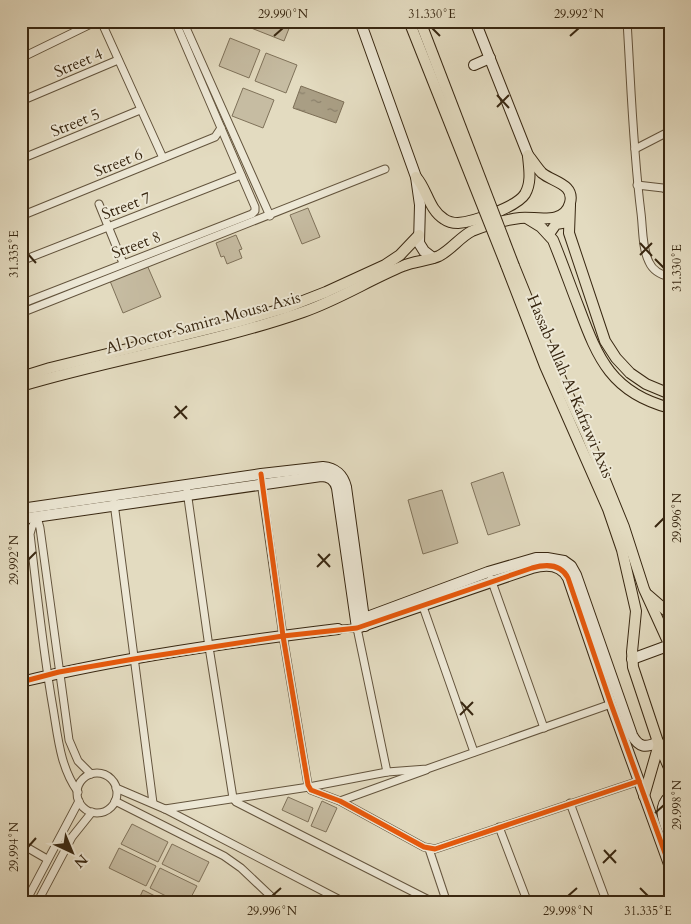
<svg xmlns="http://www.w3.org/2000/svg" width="691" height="924" font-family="Cardo,serif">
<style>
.pitch{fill:#c6bca2;stroke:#7f725a}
.water{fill:url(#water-ripples);stroke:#7c6e56}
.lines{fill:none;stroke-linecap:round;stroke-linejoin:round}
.street-casing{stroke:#63543d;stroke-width:9}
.secondary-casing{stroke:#382711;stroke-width:12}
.primary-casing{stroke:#382711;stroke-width:12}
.street{stroke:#ede8d6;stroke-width:7}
.secondary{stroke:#ede8d6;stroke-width:10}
.primary{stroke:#e3dbc0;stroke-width:10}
.primary-bridge-casing{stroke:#382711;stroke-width:12;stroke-linecap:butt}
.primary-bridge{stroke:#e3dbc0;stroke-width:10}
.cycleway-casing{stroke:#ede8d6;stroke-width:8}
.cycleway{stroke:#e8590c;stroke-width:5}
.ticks{fill:none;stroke:#382711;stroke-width:2}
.labels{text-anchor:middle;stroke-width:4;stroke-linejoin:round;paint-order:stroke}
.street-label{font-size:16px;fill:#382711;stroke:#ede8d6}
.neatline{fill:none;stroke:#382711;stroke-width:2}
.ticks-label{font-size:12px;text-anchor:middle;fill:#382711}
</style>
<defs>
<pattern id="water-ripples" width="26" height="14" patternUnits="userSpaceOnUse" patternTransform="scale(1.25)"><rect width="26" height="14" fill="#a99e84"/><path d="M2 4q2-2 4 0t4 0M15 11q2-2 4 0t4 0" fill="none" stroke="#8b816b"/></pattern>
</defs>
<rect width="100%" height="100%" fill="#e3dbc0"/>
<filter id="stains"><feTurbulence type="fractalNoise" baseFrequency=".004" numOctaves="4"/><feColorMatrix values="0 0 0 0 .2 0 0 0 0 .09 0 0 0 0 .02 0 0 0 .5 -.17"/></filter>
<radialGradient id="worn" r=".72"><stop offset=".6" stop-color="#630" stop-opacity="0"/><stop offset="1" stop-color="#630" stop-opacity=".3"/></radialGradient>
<g class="pitch">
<path d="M248,21H292L284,41L246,26Z"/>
<path d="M230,38L260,50L249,78L219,66Z"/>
<path d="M266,53L297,65L286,93L255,81Z"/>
<path d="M243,88L274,100L263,128L232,116Z"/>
<path d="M308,208L320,237L302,244L290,215Z"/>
<path d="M236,235L242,249L239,250L242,258L227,264L224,256L221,257L216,243Z"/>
<path d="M147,265L161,297L123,313L110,281Z"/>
<path d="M503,472L520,525L488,535L471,483Z"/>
<path d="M442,490L458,543L423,554L408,500Z"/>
<path d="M288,797L313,808L308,822L282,810Z"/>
<path d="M322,801L337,808L326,832L311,826Z"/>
<path d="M132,824L168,842L158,862L121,844Z"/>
<path d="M172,844L209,862L199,882L162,864Z"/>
<path d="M119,848L156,866L146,886L109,868Z"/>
<path d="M160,868L197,886L188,903H180L150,888Z"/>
<path d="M143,890L169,903H137Z"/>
</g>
<path class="water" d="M301,86L344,102L336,123L293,108Z"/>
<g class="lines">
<g class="street-casing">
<g id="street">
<path d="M101,21L163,158"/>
<path d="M183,21L270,216"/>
<path d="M627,21C631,85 633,150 641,213C643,229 642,248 649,262C653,271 661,275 670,277"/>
<path d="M21,58L97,21"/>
<path d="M21,101L118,60"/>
<path d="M635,149L670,131"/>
<path d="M21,159L140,110"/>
<path d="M637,185L663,188L670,191"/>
<path d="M99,204L123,263"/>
<path d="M21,216L215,137L221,128"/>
<path d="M21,261L241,175"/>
<path d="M21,304L252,214L255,211V207L175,21"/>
<path d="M21,313L385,169"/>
<path d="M261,482L283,636L308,785L311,790L340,801L424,847L435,849L639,781"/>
<path d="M187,491L209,647L233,798L236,802L435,903"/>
<path d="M114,503L153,803"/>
<path d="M37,517L32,527L30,534C37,592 43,651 53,708C58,737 60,767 78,792"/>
<path d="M37,517L40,528L69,740L78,761L91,774"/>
<path d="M491,579L544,728"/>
<path d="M421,601L474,752"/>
<path d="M338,629L357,628L387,772"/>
<circle cx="97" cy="793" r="20"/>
<path d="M116,788L165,809L346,903"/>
<path d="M115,801L224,856L241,868L278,903"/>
<path d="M340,801L426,770"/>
<path d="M570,803L607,903"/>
<path d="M165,809L309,787L387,772L427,769L611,704"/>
<path d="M499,827L528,903"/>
<path d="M21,844L47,859"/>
<path d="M429,849L447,903"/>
<path d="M25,903L79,801"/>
<path d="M37,903L72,837L92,812"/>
</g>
</g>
<g class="secondary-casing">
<g id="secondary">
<path d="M360,21L416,177L420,205L419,243L424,251L433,258"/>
<path d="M475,21L528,155"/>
<path d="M474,65L490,58"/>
<path d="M21,509L261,474L323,467C335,468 343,475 346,487L365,626"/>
<path d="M21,519L321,476C329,476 335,480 337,488L357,628L532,568C546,564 561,564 568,578L611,704L670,867"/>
<path d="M359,620L488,572L536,558H547L564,561L571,566L576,575L632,735C639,748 646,748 658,742"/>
<path d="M632,659L670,645"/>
<path d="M21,682C125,657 232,642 338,629"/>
<path d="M670,796C656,808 665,823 670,837"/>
</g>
</g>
<g class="primary-casing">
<g id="primary">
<path d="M416,177C427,189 429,210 444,219C448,222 453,223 458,223C473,222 517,207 525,194C532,182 529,168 528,156"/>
<path d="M570,205L569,233L605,341L616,358L630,373L646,384L670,394"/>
<path d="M528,219L541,227L553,240C562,262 570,285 579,308C598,359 612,393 670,408"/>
<path d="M549,234L556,224L568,222"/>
<path d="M506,265L545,366L608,509L622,550L636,611L632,652L633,667L658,742L670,770"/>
<path d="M514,266L553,362L587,436L624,527L644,589L670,646"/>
<path d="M21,377L50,368L237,322L285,308L326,292L385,265L400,255L419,235"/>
<path d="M21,386C114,358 211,344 303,312C338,300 369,280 403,266C414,261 428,261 439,256C451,250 460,237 472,231C486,225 505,220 520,218C535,216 564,226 570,203C575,184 553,182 542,173C537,168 533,161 528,155"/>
<path d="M648,595L670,614"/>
<path d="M644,796L659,744"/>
</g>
</g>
<use href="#street" class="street"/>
<use href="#secondary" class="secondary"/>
<use href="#primary" class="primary"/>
<g class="primary-bridge-casing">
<g id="primary-bridge">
<path d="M409,21L506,265"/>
<path d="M420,21L514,266"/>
</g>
</g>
<use href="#primary-bridge" class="primary-bridge"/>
<g class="cycleway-casing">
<g id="cycleway">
<path d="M261,474L283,636L308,785L311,790L340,801L424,847L435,849L639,781"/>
<path d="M21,682L59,672L134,659L283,636L357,628L532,568C546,564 561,564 568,578L611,704L670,867"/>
</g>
</g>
<use href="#cycleway" class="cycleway"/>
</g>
<path class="ticks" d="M432,28L440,36M274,36L283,28M570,36L579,28M497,95L509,108M497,107L509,95M640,243L652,256M28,254L36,263M640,255L652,243M655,259L664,268M175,406L187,419M174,418L187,406M655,527L664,518M318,554L330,567M28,560L36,552M317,567L330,554M461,702L473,715M460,715L473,702M655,813L664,805M28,847L36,838M604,850L616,863M603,863L616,850M640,888L648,896M272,896L281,888M568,896L577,888"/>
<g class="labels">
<g class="street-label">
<text transform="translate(78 62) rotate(-23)" y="6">Street 4</text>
<text transform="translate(75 122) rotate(-22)" y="6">Street 5</text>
<text transform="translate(118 162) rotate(-22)" y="6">Street 6</text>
<text transform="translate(126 205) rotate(-21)" y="6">Street 7</text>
<text transform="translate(136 244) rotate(-21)" y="6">Street 8</text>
<text transform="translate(203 322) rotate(-15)" y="6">Al Doctor Samira Mousa Axis</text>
<text transform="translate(571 386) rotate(67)" y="6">Hassab Allah Al Kafrawi Axis</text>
</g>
</g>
<rect width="691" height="924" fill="none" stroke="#e3dbc0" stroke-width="55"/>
<g transform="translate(72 852) rotate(136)" stroke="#ede8d6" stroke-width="4" paint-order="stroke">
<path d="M0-4L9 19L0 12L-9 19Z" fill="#382711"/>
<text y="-8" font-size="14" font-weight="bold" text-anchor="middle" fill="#382711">N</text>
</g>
<rect x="28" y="28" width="636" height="868" class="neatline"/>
<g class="ticks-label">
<text x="283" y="18">29.990°N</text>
<text x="432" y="18">31.330°E</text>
<text x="579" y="18">29.992°N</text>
<text transform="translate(14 254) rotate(-90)" y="4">31.335°E</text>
<text transform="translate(677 268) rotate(-90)" y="4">31.330°E</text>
<text transform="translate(677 518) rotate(-90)" y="4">29.996°N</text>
<text transform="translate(14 560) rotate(-90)" y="4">29.992°N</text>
<text transform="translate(677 805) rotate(-90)" y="4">29.998°N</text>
<text transform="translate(14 847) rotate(-90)" y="4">29.994°N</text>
<text x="272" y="915">29.996°N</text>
<text x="568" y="915">29.998°N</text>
<text x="648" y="915">31.335°E</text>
</g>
<rect width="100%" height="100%" filter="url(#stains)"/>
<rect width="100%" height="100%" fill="url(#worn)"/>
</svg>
